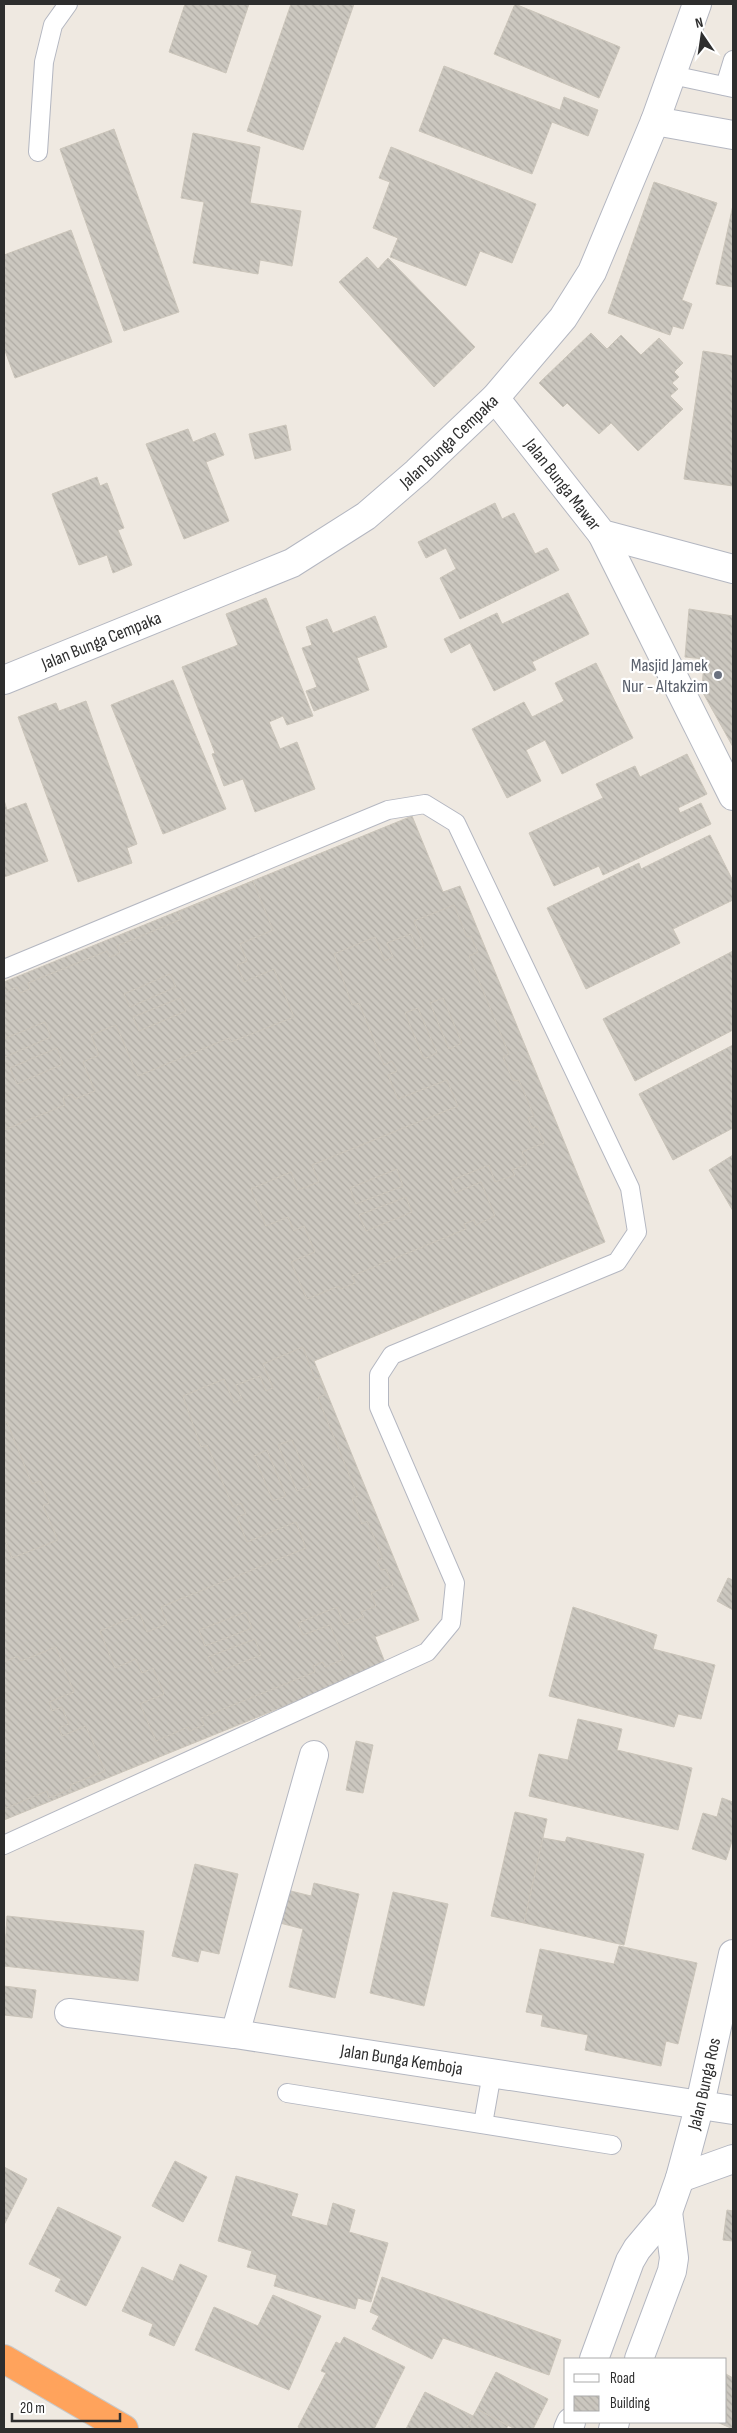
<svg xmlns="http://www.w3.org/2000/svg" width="737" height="2433" font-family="'Sofia Sans Condensed',sans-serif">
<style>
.building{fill:url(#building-back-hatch);stroke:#cbc5ba;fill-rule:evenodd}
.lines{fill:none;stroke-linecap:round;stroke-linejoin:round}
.lane-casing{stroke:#b4b7c1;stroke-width:20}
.street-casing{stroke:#b4b7c1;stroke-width:30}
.highway-casing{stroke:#c9c9c9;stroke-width:30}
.lane{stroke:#fff;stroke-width:18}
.street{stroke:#fff;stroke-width:28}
.highway{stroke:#ffa35c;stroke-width:28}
.worship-dot{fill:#6b7280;stroke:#fff;stroke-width:2}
.labels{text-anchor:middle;stroke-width:4.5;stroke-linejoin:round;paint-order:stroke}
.street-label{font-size:18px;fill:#2e2e2e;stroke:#fff}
.worship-label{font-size:18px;fill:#5b616d;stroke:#fff;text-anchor:end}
</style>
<defs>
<pattern id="building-back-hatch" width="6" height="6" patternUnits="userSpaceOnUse" patternTransform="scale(1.25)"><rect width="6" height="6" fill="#cbc7bf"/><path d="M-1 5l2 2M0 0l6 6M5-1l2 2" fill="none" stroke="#afaba4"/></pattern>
</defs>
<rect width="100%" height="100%" fill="#efe9e1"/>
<g class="building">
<path d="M185,4H249L226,73L169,52Z"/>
<path d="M291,4H354L303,150L247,131Z"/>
<path d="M515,4L620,47L599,98L494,54Z"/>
<path d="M444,66L560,110L564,97L598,110L588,136L552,122L532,174L419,131Z"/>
<path d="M114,129L179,312L124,331L60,149Z"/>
<path d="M193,133L260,147L250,203L301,211L292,266L260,260L258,274L193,263L204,202L181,198Z"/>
<path d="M391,147L536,204L512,263L480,251L466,286L390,257L398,238L373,228L390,182L379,178Z"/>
<path d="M654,182L717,203L682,300L692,304L683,329L673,326L670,335L608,313Z"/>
<path d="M733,205V287L716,284Z"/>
<path d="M71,230L112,342L15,378L4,348V255Z"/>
<path d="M367,257L378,269L388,258L475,347L434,387L339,282Z"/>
<path d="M591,333L607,349L621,335L641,355L659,338L683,363L674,372L679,377L672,383L678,389L670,396L683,409L638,451L611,423L599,434L567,403L563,407L539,383Z"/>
<path d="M703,351L733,356V486L684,479Z"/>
<path d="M286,425L291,450L255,459L249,434Z"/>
<path d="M188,429L193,442L215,433L224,455L206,462L229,521L184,539L146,444Z"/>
<path d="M97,477L100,486L107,483L124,528L118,530L132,565L113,573L107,555L79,565L52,494Z"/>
<path d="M495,503L502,519L514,513L535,554L547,548L559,570L460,619L440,578L456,569L446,548L426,558L418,542Z"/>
<path d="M568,593L589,634L532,662L536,670L494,691L470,643L451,653L444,639L497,613L502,624Z"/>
<path d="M266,598L313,716L287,725L283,716L269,722L280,749L297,742L315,789L255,812L243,779L224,786L212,754L215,753L182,667L238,645L226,614Z"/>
<path d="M689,609L733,616V747L702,691L704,659L685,657Z"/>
<path d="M375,616L387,647L357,658L369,690L314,711L306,691L317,687L302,648L312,645L306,627L327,619L333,633Z"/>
<path d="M596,663L633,738L562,774L545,740L526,750L541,781L507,798L472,729L524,702L532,717L564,701L555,683Z"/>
<path d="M173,680L226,809L163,834L111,705Z"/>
<path d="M86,701L137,844L127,848L132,863L78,882L18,717L56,703L59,711Z"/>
<path d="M687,754L707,794L678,808L680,813L701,803L711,824L603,875L599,866L554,886L529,833L603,798L596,784L635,766L640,777Z"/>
<path d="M4,800L7,810L26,803L48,861L4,877Z"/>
<path d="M412,816L443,892L460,886L605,1242L314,1361L419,1620L375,1637L386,1665L4,1820V982Z"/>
<path d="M710,835L733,881V900L673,929L680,943L586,989L547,908L639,863L641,869Z"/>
<path d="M253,881L273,930L240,944L247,961L237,965L244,982L274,969L294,1017L231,1042L229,1038L138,1076L116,1025L91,1035L99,1055L83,1062L95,1091L75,1099L72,1094L63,1098L65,1105L4,1130V1055L5,1057L51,1037L45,1022L4,1039V993L17,987L20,993L30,989L28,983L107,951L110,957L120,953L117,946L182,919L178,912ZM170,974L176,987L130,1007L124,994ZM180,998L186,1011L139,1031L133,1017ZM57,1048L63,1064L17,1084L10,1068Z"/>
<path d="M454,905L467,937L471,936L478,952L469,956L509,1054L503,1057L513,1081L519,1080L534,1116L528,1118L532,1128L537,1126L544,1143L522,1152L527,1164L512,1170L515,1175L495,1182L489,1165L450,1181L455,1193L481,1182L495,1216L476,1225L474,1220L464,1224L466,1229L352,1276L355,1283L341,1289L339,1286L307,1299L291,1262L315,1252L304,1226L294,1231L288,1217L266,1226L251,1189L291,1172L298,1190L319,1182L312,1165L458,1106L447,1080L398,1099L388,1075L397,1071L392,1061L384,1065L359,1003L352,1005L334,954L375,937L385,961L393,957L387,943L411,934L417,949L424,946L414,921ZM443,998L462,1043L449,1049L430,1003ZM418,1008L437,1053L424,1059L405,1013ZM397,1169L403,1186L356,1204L350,1188ZM406,1197L412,1212L366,1231L359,1215Z"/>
<path d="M733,951V1030L635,1081L603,1019Z"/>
<path d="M733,1045V1128L673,1160L639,1094Z"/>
<path d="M733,1155V1211L709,1170Z"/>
<path d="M303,1347L315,1379L320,1378L326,1394L318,1398L358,1496L352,1499L362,1524L367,1521L383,1558L377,1561L381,1570L386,1569L393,1585L371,1593L376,1606L361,1612L364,1617L344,1625L337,1607L298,1623L303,1635L330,1625L344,1659L325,1667L323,1662L313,1666L315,1672L201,1718L204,1725L190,1731L188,1727L156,1741L140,1704L164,1694L153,1668L142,1673L136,1659L115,1668L100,1631L140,1614L147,1632L167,1624L161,1607L306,1548L296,1522L247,1542L237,1517L246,1514L241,1503L233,1507L207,1445L201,1447L183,1396L224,1379L234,1403L242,1399L236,1385L260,1376L266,1391L273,1388L263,1364ZM292,1440L311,1485L297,1491L278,1445ZM267,1450L286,1496L273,1501L254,1456ZM246,1612L252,1628L205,1646L199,1630ZM255,1639L261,1655L215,1673L208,1657Z"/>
<path d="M7,1422L32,1484L40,1481L49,1503L43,1506L58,1540L12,1558L4,1537V1424Z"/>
<path d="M728,1578L733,1580V1610L717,1601Z"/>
<path d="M573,1607L657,1635L653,1649L715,1665L701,1719L678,1714L674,1727L549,1696Z"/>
<path d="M56,1647L74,1692L49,1702L52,1711L62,1707L69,1724L59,1728L62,1736L86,1726L105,1771L70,1785L71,1789L49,1798L47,1791L4,1809V1761L7,1760L4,1752V1662L18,1656L21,1661Z"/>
<path d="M578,1719L622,1729L617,1750L692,1768L678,1830L529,1796L539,1754L568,1760Z"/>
<path d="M356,1741L373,1745L363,1793L346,1790Z"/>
<path d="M722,1798L733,1802V1838L726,1860L692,1849L703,1813L717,1817Z"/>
<path d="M515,1812L547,1819L524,1923L491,1916Z"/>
<path d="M567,1837L644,1854L624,1945L524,1923L543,1838L565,1842Z"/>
<path d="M195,1864L238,1874L219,1954L201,1950L198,1962L172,1956Z"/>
<path d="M314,1883L359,1894L335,1998L289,1987L303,1929L280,1923L287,1890L311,1896Z"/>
<path d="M393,1892L448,1904L424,2006L370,1993Z"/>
<path d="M7,1916L144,1931L138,1981L4,1966Z"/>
<path d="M619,1946L697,1963L678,2044L666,2041L661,2066L585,2050L588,2035L541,2026L543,2015L526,2012L540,1949L614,1964Z"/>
<path d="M4,1986L36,1990L32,2018L4,2015Z"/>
<path d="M175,2161L207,2177L183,2222L152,2206Z"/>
<path d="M4,2167L27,2179L4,2225Z"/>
<path d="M236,2176L298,2194L291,2216L327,2226L333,2203L355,2210L349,2232L388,2243L371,2302L358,2298L355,2309L274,2286L277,2275L247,2267L252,2251L218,2241Z"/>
<path d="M58,2207L121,2237L86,2306L55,2291L61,2279L29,2264Z"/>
<path d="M727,2210L733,2211V2241L723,2240Z"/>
<path d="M180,2264L207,2276L174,2346L149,2335L153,2324L122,2311L142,2267L173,2281Z"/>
<path d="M382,2277L561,2340L549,2375L443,2338L432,2359L372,2329L379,2316L370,2312Z"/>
<path d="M273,2295L321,2316L289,2390L195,2350L214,2307L258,2326Z"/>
<path d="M344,2337L405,2367L374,2429H303L298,2427L326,2373L321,2371L336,2342L340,2344Z"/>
<path d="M496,2372L548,2399L533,2429H515L477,2409Z"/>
<path d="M726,2374L733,2378V2429L717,2422H726Z"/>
<path d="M425,2392L473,2416L466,2429H406Z"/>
<path d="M477,2409L508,2426L506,2429H466Z"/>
</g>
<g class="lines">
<g class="lane-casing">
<g id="lane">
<path d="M672,75L733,88"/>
<path d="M725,86L733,60"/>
<path d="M38,152L44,62L53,25L68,4"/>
<path d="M4,969L388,810L425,804L456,823L630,1188L637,1232L617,1262L392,1355L379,1375V1407L455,1583L451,1623L427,1652L4,1845"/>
<path d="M287,2093L612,2145"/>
<path d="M483,2124L492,2073"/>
</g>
</g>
<g class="street-casing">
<g id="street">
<path d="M655,121L733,135"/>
<path id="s1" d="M495,398L602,534L733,569"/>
<path d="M602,534L733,796"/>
<path id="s2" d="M4,680L292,563L366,516L417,472L495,398L563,318L592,272L655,121L697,4"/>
<path id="s3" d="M69,2013L235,2034L733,2110"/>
<path d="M235,2034L314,1755"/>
<path d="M680,2178L733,2159"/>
<path id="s4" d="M594,2359L630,2261L637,2249L668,2212L680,2178L700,2104L733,1954"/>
<path d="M639,2359L672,2271L674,2258L668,2212"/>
<path d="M568,2429L571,2422"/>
<path d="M613,2429L615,2422"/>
</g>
</g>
<g class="highway-casing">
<path id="highway" d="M4,2359L124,2429"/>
</g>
<use href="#lane" class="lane"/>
<use href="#street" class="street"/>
<use href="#highway" class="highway"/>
</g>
<circle class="worship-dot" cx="718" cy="675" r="5"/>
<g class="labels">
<g class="street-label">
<text dy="6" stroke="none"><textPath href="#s2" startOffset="510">Jalan Bunga Cempaka</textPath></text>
<text dy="6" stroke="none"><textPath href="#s1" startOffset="110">Jalan Bunga Mawar</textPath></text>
<text dy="6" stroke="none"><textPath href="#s2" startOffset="105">Jalan Bunga Cempaka</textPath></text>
<text dy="6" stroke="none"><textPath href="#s3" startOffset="336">Jalan Bunga Kemboja</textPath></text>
<text dy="6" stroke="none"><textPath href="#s4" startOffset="300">Jalan Bunga Ros</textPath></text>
</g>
<g class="worship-label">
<text x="708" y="671">Masjid Jamek<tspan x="708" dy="21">Nur - Altakzim</tspan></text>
</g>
</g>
<rect width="737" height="2433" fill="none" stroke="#2e2e2e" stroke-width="10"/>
<rect x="564" y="2358" width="162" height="65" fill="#ffffff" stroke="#ababab"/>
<rect x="574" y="2374" width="25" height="8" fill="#ffffff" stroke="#ababab"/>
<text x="610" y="2383" font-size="15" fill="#2e2e2e">Road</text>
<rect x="574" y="2396" width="25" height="15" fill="url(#building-back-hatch)" stroke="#ababab"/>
<text x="610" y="2408" font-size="15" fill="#2e2e2e">Building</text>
<g transform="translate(702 35) rotate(347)" stroke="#ffffff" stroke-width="4" paint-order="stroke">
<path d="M0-4L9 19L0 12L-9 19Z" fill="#2e2e2e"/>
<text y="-8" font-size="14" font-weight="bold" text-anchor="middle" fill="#2e2e2e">N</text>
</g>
<path d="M12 2413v8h108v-8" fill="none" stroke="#2e2e2e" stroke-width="2.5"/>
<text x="20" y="2413" font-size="15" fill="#2e2e2e" stroke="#ffffff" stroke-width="4" paint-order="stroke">20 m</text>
</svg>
